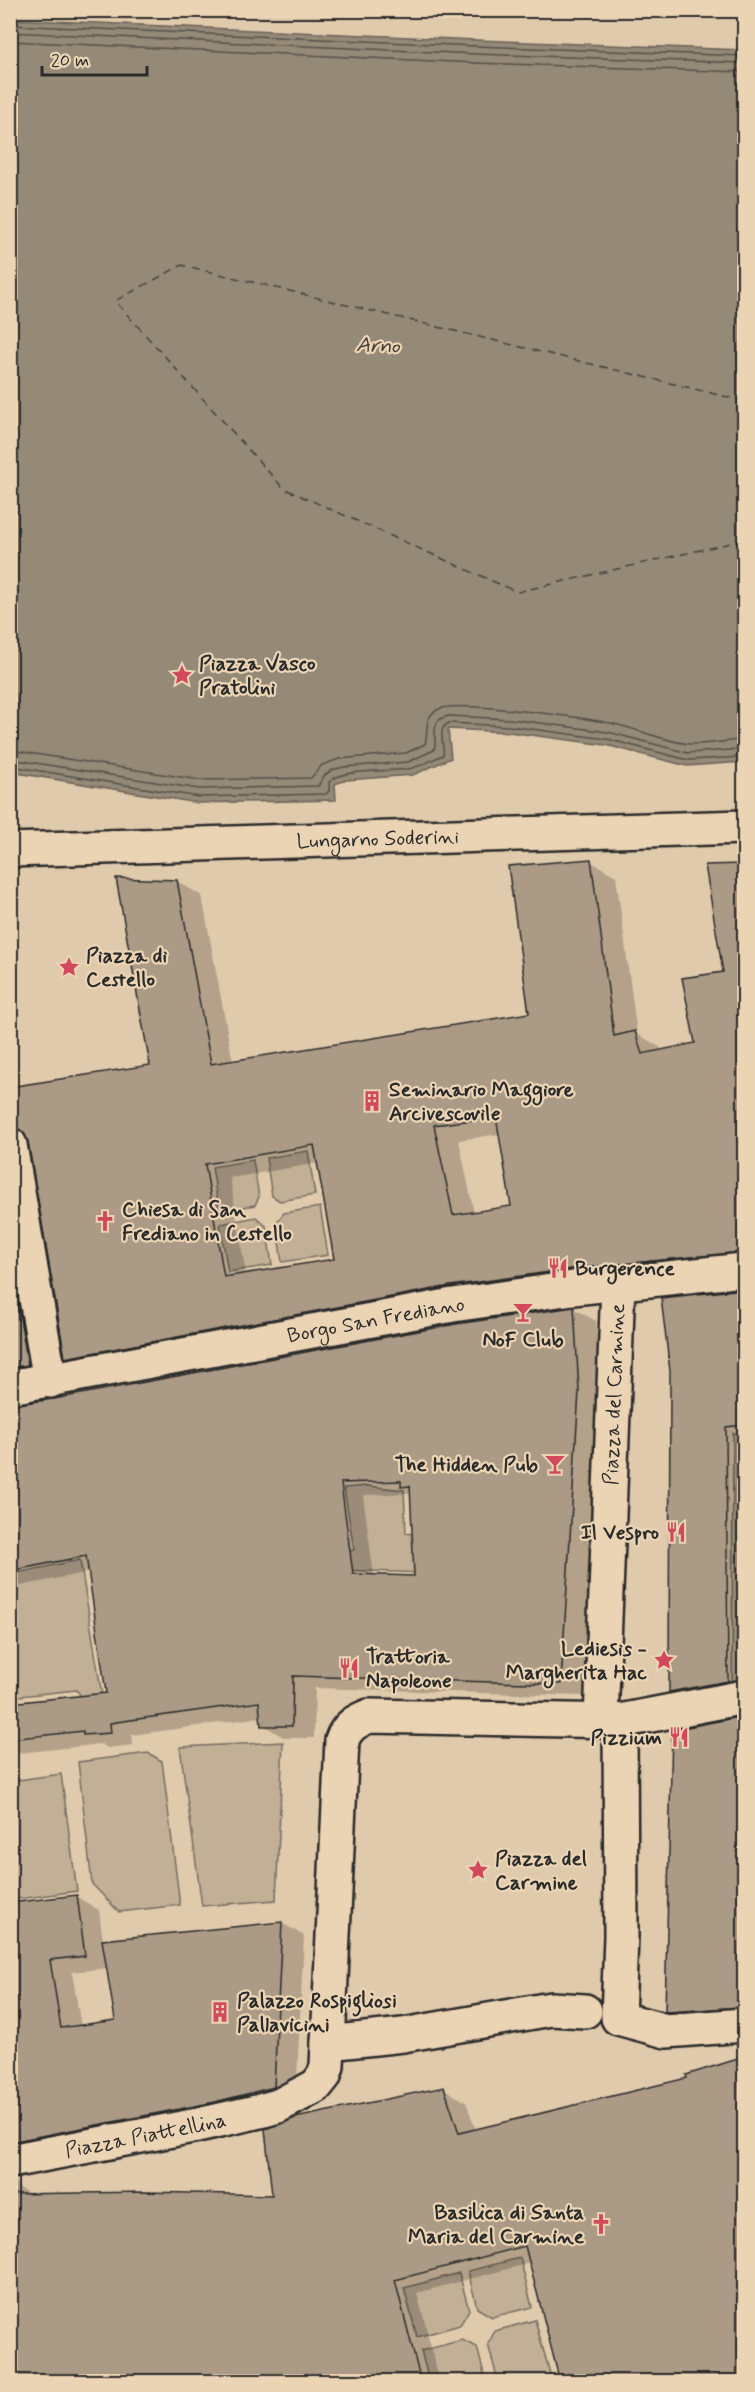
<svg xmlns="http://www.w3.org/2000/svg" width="755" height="2392" font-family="Mynerve,sans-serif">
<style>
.green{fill:#c1af96;stroke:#766d60;stroke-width:1.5}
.water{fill:#958977;stroke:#6b6359;stroke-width:1.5}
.shadow{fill:#0003;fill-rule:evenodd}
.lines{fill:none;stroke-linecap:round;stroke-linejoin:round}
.shore{stroke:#555149;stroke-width:1.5}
.ferry{stroke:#46423e;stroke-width:1.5;stroke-dasharray:8 6;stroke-linecap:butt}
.building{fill:#ab9a86;stroke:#2b2b2b;stroke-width:1.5;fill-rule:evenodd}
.minor-casing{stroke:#2b2b2b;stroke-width:38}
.minor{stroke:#ebd4b4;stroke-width:33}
.labels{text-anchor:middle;stroke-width:4.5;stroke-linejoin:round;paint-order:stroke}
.poi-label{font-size:21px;font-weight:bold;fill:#2b2b2b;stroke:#ebd4b4;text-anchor:start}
.street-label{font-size:21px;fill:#2b2b2b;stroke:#ebd4b4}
.water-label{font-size:22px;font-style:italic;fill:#46423e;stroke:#ebd4b4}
</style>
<rect width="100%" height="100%" fill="#e0caac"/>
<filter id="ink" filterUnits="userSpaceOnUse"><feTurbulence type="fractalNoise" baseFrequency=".0167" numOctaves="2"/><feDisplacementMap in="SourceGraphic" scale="12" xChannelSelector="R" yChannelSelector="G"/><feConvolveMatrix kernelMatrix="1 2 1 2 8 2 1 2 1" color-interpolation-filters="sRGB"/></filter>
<g filter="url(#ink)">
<g class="green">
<path d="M308,1151L315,1195L280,1201L272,1196L266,1158Z"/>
<path d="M253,1160L259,1197L255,1205L219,1211L212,1167Z"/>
<path d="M320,1207L328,1255L282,1262L276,1223L284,1213Z"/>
<path d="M256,1217L266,1226L272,1265L228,1272L220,1224Z"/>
<path d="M744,1432V1685L732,1688L733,1433Z"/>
<path d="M368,1486L404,1490L406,1533L422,1535V1573L342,1570L340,1553L354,1550L344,1488Z"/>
<path d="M80,1560L104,1708L83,1711L79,1693L76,1690L11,1697V1574Z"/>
<path d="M283,1742L276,1900L202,1906L180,1747Z"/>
<path d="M148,1753L162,1761L180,1905L119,1912L92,1884L78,1762Z"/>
<path d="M61,1774L77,1891L11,1900V1781Z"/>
<path d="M520,2258L532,2307L492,2317L477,2308L468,2271Z"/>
<path d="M459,2273L469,2310L460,2325L417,2337L404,2288Z"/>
<path d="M535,2320L551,2377L534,2381H498L488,2344L495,2331Z"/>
<path d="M462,2340L477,2347L486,2381H429L421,2351Z"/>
</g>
<path class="water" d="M10,19L477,40L744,50V762L687,766L606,745L508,732L448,729L451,758L413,775L346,780L335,784L336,800L198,803L11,772Z"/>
<g class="shadow">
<path d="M590,861L616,876L637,1034L660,1047L661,1051L697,1044L725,973L706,866L744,865V1268L92,1371L66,1357L151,1066L177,881L202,896L233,1062L531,1014ZM500,1134L512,1207L474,1213L459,1140ZM319,1163L335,1260L246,1275L230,1178Z"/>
<path d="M10,1136L50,1377L15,1393L14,1405L54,1401L573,1308L596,1321L601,1405L584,1696L315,1688L314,1738H285L263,1725L262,1717L132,1735L133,1745L108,1748L101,1744L10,1754V1704L107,1694L90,1572L10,1588ZM412,1493L415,1578L374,1576L363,1495Z"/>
<path d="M744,1290V1697L696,1706L671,1692L672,1371L662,1299Z"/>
<path d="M744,1717V2020L689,2023L666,2010L674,1731Z"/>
<path d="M77,1897L99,1910L103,1941L282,1923L304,1936L296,2099L15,2167L14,2178L18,2187L30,2194L274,2197L444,2089L466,2102L476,2130L689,2079L688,2076L744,2058V2382H561L530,2263L417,2293L440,2382H10V1904ZM108,1968L116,2022L81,2027L72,1972Z"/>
</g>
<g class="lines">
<g class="shore">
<path d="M10,25L476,46L744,56"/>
<path d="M10,32L476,54L744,63"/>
<path d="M10,41L476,63L744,72"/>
<path d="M10,750L200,780L311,778L322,765L339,759L406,753L425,744C429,732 422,717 439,709C457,700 584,718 610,723C636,728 665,742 690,744C708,745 727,740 744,740"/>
<path d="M10,759L199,789L318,786L324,776L332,770L344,767L408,762L434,750C438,736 428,719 449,716L510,719L608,732L688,753L744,749"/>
<path d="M10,766L199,797L326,794L329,791V782C343,768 389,772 408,769C418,768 433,759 443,755C445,744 436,728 449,723L509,726L607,739L688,760L744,757"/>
</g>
<path class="ferry" d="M744,401L182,265L115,301L283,488L517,592L744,540"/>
</g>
<g class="building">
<path d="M591,859L614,1036L635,1031L642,1054L695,1043L682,978L723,972L705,865L744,864V1252L571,1269L450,1286L65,1358L28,1142L24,1133L17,1128L10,1127V1087L150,1065L116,878L177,880L211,1064L529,1013L508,866ZM496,1117L511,1206L453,1215L434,1125ZM314,1145L334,1259L224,1277L205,1164Z"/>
<path d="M10,1260L28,1365L10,1368Z"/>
<path d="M744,1289V1425L726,1427L728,1681L669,1692L670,1371L661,1298Z"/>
<path d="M574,1307L579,1391L561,1684L293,1676L292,1726H261L259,1702L110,1723L111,1733L83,1735V1731L10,1739V1703L106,1693L86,1556L10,1571V1405L54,1399L456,1324ZM401,1481V1487L410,1486L414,1576L353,1574L341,1483Z"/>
<path d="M744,1716V2007L668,2012L665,2011L672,1730Z"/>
<path d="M77,1895L85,1956L50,1960L61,2028L115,2020L102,1940L282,1922L274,2087L215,2102L10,2142V1903Z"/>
<path d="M744,2057V2382H560L525,2246L395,2280L421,2382H10V2194L147,2192L272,2195L265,2129L295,2118L444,2087L459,2133L687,2078L686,2075Z"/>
</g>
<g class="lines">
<g class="minor-casing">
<g id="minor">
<path id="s1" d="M10,850L744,827"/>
<path d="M10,1145L50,1381"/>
<path id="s2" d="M10,1387L453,1305L573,1288L744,1270"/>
<path id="s3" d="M601,1721L618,1284"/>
<path d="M620,1721L744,1697"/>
<path d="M328,2043L403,2035L551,2009L585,2011"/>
<path id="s4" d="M10,2161L198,2125L260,2111L278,2106L316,2086L324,2076L327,2066L342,1740C347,1726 356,1721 369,1716L620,1721L621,1936L618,2018L666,2031L744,2025"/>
</g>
</g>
<use href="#minor" class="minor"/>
</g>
</g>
<defs>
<g id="sight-bare" transform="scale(1.62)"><path d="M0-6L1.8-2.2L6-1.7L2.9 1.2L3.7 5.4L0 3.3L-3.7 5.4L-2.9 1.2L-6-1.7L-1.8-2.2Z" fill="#d1495b" stroke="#ebd4b4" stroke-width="2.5" paint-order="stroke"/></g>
<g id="building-bare" transform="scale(1.62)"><path d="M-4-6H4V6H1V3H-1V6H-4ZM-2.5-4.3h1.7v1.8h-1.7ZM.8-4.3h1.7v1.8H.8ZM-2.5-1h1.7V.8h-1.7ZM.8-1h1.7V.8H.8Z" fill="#d1495b" stroke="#ebd4b4" stroke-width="2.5" paint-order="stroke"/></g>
<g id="church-bare" transform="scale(1.62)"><path d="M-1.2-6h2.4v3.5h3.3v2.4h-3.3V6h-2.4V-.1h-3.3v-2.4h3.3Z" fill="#d1495b" stroke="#ebd4b4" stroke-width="2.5" paint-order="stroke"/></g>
<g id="restaurant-bare" transform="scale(1.62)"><path d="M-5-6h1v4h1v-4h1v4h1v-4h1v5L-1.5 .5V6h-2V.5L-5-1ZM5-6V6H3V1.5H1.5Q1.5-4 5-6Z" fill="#d1495b" stroke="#ebd4b4" stroke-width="2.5" paint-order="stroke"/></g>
<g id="bar-bare" transform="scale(1.62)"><path d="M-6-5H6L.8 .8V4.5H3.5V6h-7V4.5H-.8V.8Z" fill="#d1495b" stroke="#ebd4b4" stroke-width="2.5" paint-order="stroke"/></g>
</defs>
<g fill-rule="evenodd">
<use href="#sight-bare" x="182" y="675"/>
<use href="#sight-bare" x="69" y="967"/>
<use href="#building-bare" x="372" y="1101"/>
<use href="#church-bare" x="105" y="1221"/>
<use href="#restaurant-bare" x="558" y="1268"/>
<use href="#bar-bare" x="523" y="1312"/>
<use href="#bar-bare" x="555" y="1464"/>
<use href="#restaurant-bare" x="676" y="1532"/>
<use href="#sight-bare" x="664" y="1660"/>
<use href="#restaurant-bare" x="349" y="1668"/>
<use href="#restaurant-bare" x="679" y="1737"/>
<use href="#sight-bare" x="478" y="1870"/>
<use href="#building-bare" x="220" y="2012"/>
<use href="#church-bare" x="601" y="2224"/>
</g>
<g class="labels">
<g class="poi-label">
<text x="199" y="670">Piazza Vasco<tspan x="199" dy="24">Pratolini</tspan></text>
<text x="86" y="962">Piazza di<tspan x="86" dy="24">Cestello</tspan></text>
<text x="389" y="1096">Seminario Maggiore<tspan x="389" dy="24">Arcivescovile</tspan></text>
<text x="122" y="1216">Chiesa di San<tspan x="122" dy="24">Frediano in Cestello</tspan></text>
<text x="575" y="1275">Burgerence</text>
<text x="523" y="1346" text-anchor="middle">NoF Club</text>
<text x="538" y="1471" text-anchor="end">The Hidden Pub</text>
<text x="659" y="1539" text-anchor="end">Il Vespro</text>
<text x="647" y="1655" text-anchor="end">Lediesis -<tspan x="647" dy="24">Margherita Hac</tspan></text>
<text x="366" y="1663">Trattoria<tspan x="366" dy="24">Napoleone</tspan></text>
<text x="662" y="1744" text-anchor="end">Pizzium</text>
<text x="495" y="1865">Piazza del<tspan x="495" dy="24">Carmine</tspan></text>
<text x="237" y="2007">Palazzo Rospigliosi<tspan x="237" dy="24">Pallavicini</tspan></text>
<text x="584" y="2219" text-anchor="end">Basilica di Santa<tspan x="584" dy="24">Maria del Carmine</tspan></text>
</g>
<g class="street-label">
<text dy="7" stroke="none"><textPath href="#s1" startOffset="368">Lungarno Soderini</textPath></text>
<text dy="7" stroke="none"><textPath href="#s2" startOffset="372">Borgo San Frediano</textPath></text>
<text dy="7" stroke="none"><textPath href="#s3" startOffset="327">Piazza del Carmine</textPath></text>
<text dy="7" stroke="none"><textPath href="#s4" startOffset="138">Piazza Piattellina</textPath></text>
</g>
<g class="water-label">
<text transform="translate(378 344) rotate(2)" y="8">Arno</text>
</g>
</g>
<rect width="755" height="2392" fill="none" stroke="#ebd4b4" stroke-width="36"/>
<rect x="18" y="18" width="719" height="2356" fill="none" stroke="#2b2b2b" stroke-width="2" filter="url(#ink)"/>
<path d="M42 66v9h105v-9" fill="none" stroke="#2b2b2b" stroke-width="3"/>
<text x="51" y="66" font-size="18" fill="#2b2b2b" stroke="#ebd4b4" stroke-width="4.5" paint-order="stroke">20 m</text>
</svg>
